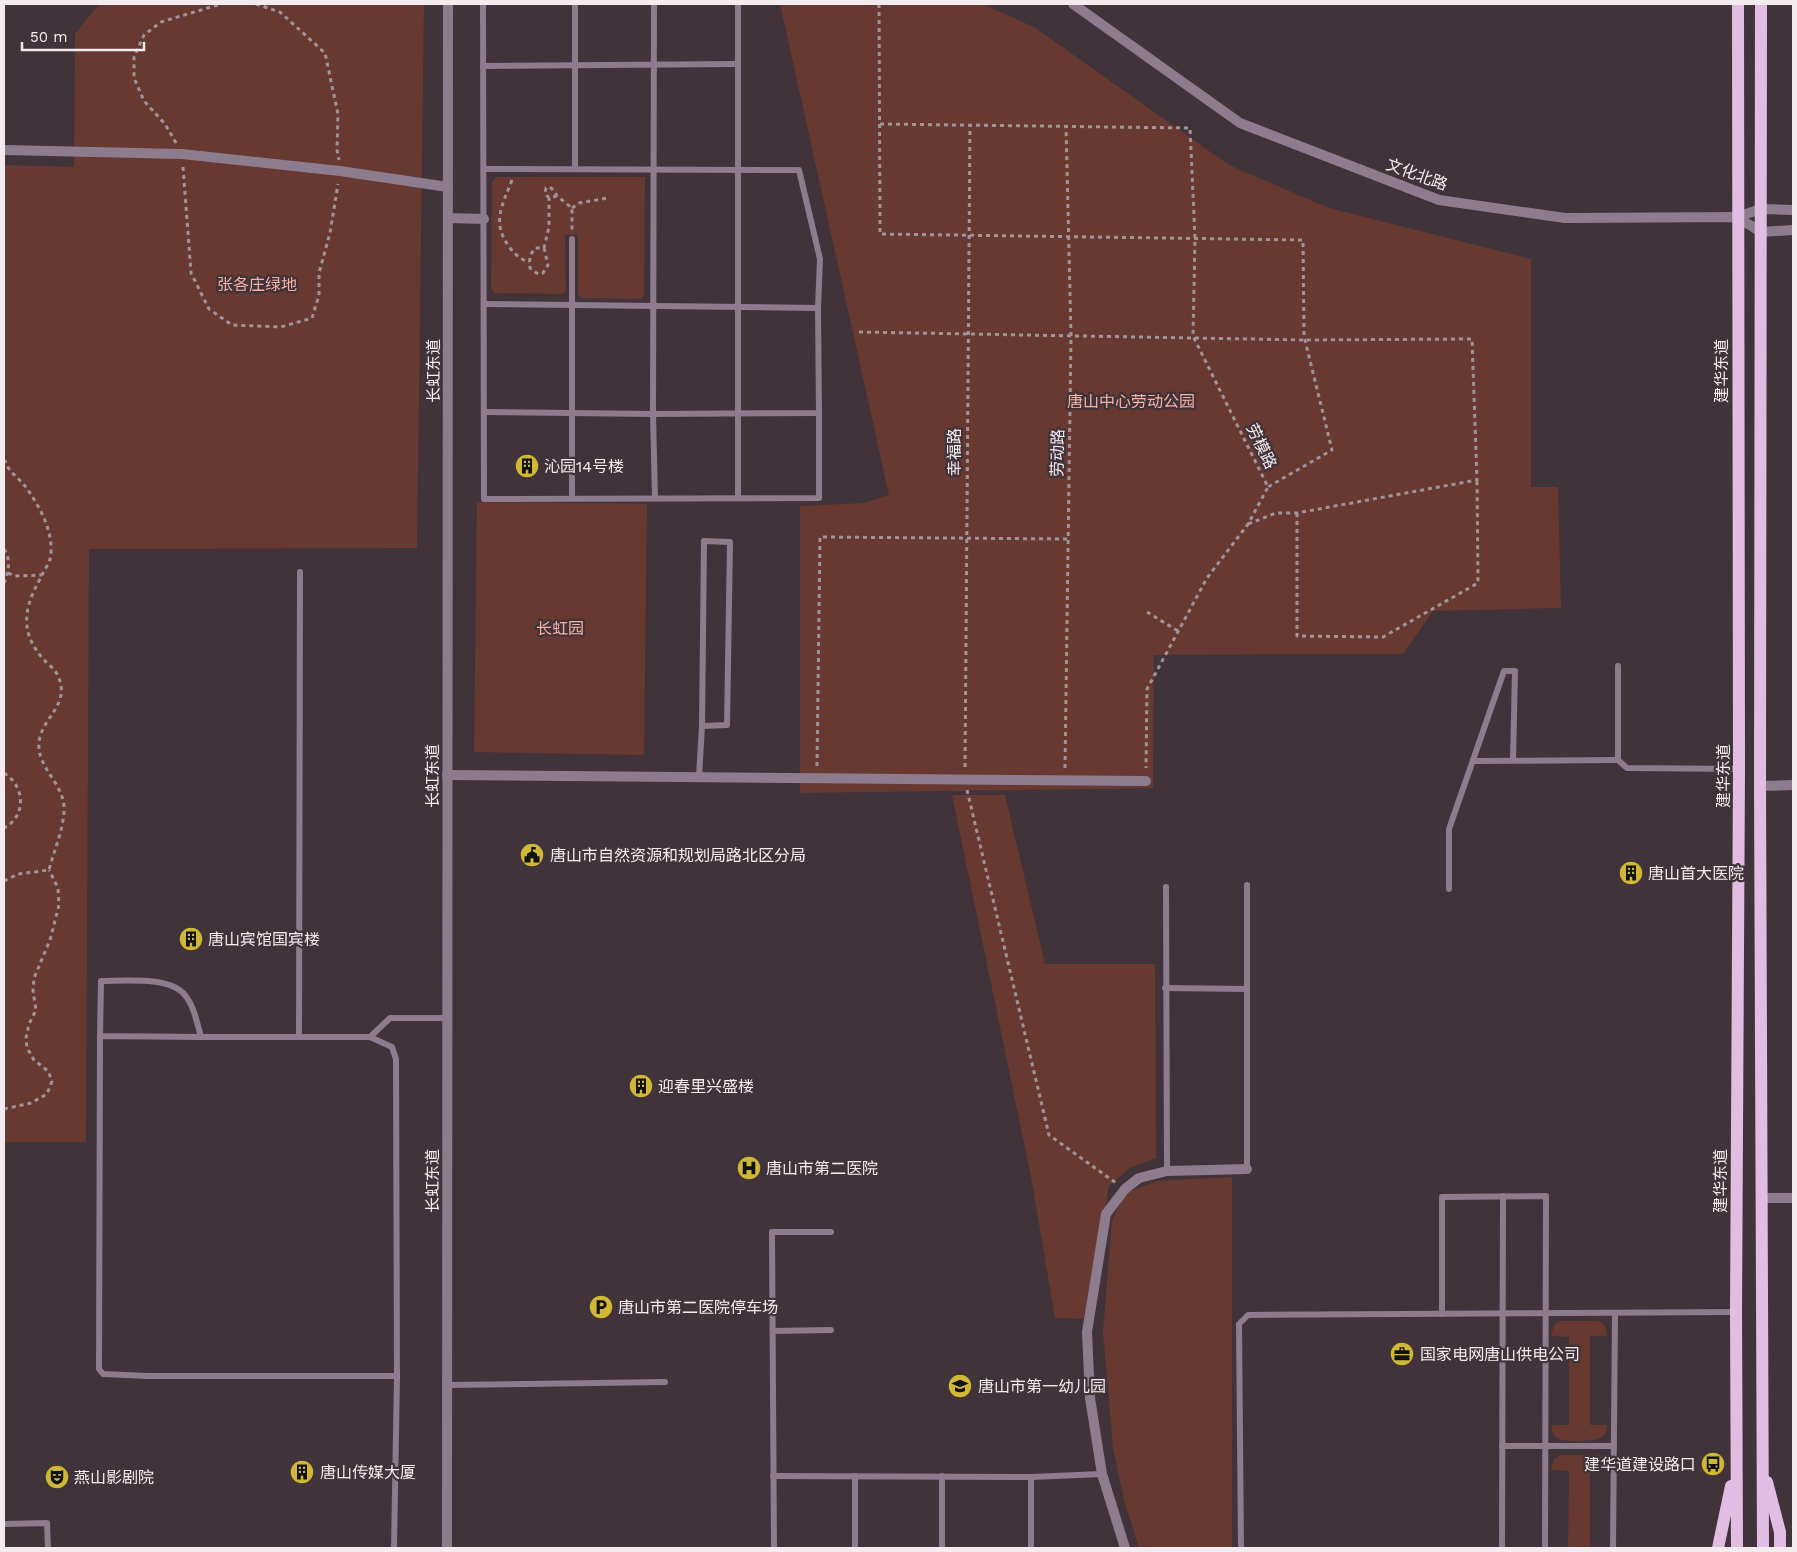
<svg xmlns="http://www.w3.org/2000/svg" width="1797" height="1552" font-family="'Work Sans','Noto Sans SC',sans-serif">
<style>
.green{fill:#673931}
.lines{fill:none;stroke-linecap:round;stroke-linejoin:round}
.path{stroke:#a0949a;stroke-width:3;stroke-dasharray:4 4;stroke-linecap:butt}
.service{stroke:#8d7b8e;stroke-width:6}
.minor{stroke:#8d7b8e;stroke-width:10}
.tertiary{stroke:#8d7b8e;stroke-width:10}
.primary{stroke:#e1bde4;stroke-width:12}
.labels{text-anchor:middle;stroke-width:4.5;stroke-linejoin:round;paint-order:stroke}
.street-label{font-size:16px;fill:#f4ebef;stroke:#41333a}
.park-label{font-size:16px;fill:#f9b1a3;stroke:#41333a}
.poi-label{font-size:16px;fill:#f4ebef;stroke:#41333a;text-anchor:start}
</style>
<rect width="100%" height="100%" fill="#41333a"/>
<g class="green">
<path d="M99,4H424L417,548L89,549L86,1142H4V165L74,167L75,34Z"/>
<path d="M780,4H983L1034,27L1229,165L1329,208L1531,259V487H1558L1561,608L1433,611L1403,654L1154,655L1153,788L800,793V506L864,503L889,495Z"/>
<path d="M496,177H645L644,295L641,299L580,298L578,294V235H565L566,291L562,294L494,293L491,288L492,182Z"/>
<path d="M477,502L647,504L644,755L474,752Z"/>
<path d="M952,795H1005L1045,964H1155L1156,1158L1130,1168L1109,1186L1087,1319L1055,1318L1031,1177Z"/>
<path d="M1232,1177V1548H1139L1124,1500L1113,1448L1103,1332L1112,1221L1125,1193L1157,1181Z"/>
<path d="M1560,1321H1599C1605,1324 1607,1329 1607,1336H1590V1425H1607C1607,1441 1593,1440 1581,1441C1568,1441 1551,1442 1551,1425H1569V1337L1551,1336L1554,1325Z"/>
<path d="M1560,1455H1599C1605,1458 1607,1463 1607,1470H1590V1548H1568L1569,1471L1551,1470L1554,1459Z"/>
</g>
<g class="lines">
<g class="path">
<path d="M256,4L280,12L325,53L338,114L337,150L339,160"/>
<path d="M879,4L880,234L1303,240L1304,336L1332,450L1268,487"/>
<path d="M880,124L1190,128L1195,238L1193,336L1268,487L1248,524L1207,578L1147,689L1146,768"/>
<path d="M176,143L165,124L144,101L134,78V57L144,35L161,22L221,4"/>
<path d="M183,167L191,273L209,309L232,325L281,327L312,318L319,295V273L330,233L338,184"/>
<path d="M512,180C502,206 491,223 510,248C515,254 521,260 529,262"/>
<path d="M557,196L549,198L545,193L546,188L550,187L554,191L557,196L572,208V231"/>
<path d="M572,208L579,203L608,198"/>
<path d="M544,248L548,265L543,273L538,274L530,268C529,260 530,254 535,248H544L549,227V198"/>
<path d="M859,332L1304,340L1472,339L1477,480L1297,513H1276L1248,524"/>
<path d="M1297,513V636L1383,637L1478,583L1477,480"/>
<path d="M4,549C11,560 9,571 4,583"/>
<path d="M8,573L15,576L42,575"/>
<path d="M1147,612L1178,631"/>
<path d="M817,766L820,537L1068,539"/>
<path d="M965,767L970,125"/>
<path d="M1065,768L1071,336L1066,126"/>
<path d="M4,773C25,786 27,816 4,828"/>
<path d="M967,790L1049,1135L1116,1183"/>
<path d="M4,881L18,874L49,870C54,850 68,819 63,800C57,778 37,765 39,742C42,717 71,705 58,676C55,669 48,664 43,659C32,646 25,632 27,615C28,600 37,585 43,573C45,569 49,564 50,559C52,552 51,540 49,533C45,516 35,500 25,486C18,477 7,471 5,460"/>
<path d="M4,1109L31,1103L47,1094L52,1081L48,1071L34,1060L27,1048L26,1038L29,1024L36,1010L33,991L34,978L50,940L59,905L58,888L49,870"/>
</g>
<g class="service">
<path d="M483,4L484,499L819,498V413"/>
<path d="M654,4L653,414L655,498"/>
<path d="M738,4V498"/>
<path d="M483,66L738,64"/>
<path d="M484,169L799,170L820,259L818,308L819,413L653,414L484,412"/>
<path d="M575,169V4"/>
<path d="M572,239V498"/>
<path d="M484,304L818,308"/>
<path d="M1618,666V760L1627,768L1739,769"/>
<path d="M1473,761L1618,760"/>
<path d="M699,777L702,726L704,541L730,542L727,725L702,726"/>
<path d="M1166,887L1167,1171"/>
<path d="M1449,889V829L1504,671H1515L1513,760"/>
<path d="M1165,988L1246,989"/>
<path d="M100,1036L201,1037C197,1023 194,1005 184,994C169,976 123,981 101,981L100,1036L99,1369L103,1374L147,1376H397"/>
<path d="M201,1037H370L392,1047L396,1059L397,1376L394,1548"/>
<path d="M299,1037L300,572"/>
<path d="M370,1037L390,1018H447"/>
<path d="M1247,1169V885"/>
<path d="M1442,1314V1197L1546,1196L1545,1548"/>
<path d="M773,1331L831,1330"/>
<path d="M447,1385L665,1382"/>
<path d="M1502,1446H1614"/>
<path d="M773,1476L1031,1477L1102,1474"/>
<path d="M855,1476V1548"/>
<path d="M942,1476V1548"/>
<path d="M1031,1477V1548"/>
<path d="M4,1524L47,1523L48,1548"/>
<path d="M774,1548L772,1232H831"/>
<path d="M1241,1548L1239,1324L1248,1315L1736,1312"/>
<path d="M1502,1548L1503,1196"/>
<path d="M1613,1548L1615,1313"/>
</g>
<g class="minor">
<path d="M4,150L182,154L340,171L448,187"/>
<path d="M448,218L484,219"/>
<path d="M447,775L1146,781"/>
<path d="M1760,786L1793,785"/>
<path d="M1763,1198H1793"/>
<path d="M1125,1548L1102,1474L1090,1398L1087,1332L1106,1214L1125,1189L1139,1178L1167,1171L1247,1169"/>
</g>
<g class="tertiary">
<path d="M1073,4L1240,123L1439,200L1565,218L1737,217L1761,232L1793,230"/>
<path d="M1737,217L1761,209L1793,210"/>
<path d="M447,1548L448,4"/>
</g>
<g class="primary">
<path d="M1761,4L1760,786L1763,1548"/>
<path d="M1767,1482L1780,1532V1548"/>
<path d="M1718,1548L1731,1486"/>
<path d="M1737,1548L1736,1312L1739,769L1738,4"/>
</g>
</g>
<defs>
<g id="building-disc" transform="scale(1.25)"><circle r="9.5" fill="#d0b836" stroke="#41333a"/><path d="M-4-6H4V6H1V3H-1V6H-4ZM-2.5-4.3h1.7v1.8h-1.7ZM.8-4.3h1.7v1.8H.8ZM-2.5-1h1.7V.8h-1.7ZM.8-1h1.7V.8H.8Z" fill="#111"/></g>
<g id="civic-disc" transform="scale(1.25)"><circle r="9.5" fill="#d0b836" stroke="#41333a"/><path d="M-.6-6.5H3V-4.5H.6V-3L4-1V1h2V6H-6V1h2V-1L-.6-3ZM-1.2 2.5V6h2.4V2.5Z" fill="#111"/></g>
<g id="hospital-disc" transform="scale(1.25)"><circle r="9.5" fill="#d0b836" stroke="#41333a"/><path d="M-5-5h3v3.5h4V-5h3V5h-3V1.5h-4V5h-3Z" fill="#111"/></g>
<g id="parking-disc" transform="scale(1.25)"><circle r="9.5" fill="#d0b836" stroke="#41333a"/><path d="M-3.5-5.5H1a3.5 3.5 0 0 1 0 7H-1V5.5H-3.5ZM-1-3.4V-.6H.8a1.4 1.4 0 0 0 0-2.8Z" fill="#111"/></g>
<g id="office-disc" transform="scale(1.25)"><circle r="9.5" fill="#d0b836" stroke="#41333a"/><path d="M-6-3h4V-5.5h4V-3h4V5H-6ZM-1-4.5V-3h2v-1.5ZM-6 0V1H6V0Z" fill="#111"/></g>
<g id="school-disc" transform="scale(1.25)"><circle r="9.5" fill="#d0b836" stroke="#41333a"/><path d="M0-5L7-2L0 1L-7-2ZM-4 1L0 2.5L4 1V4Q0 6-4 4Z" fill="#111"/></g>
<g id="bus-disc" transform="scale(1.25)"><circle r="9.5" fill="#d0b836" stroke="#41333a"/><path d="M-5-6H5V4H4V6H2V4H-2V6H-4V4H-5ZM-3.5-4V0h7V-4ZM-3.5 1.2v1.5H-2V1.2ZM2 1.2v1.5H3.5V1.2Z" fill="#111"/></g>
<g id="theatre-disc" transform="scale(1.25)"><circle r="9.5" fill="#d0b836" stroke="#41333a"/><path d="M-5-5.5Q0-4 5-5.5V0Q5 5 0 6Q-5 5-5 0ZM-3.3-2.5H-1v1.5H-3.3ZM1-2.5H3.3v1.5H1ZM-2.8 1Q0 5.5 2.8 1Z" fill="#111"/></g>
</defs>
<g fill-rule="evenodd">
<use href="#building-disc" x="527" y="466"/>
<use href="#civic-disc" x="532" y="855"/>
<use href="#building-disc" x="1631" y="873"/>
<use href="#building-disc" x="191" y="939"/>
<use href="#building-disc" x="641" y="1086"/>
<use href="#hospital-disc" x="749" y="1168"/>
<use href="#parking-disc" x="601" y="1307"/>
<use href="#office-disc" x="1402" y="1354"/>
<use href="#school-disc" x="960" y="1386"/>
<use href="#bus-disc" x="1713" y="1464"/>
<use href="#building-disc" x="302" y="1472"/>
<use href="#theatre-disc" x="57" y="1477"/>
</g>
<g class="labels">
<g class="street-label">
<text transform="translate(1417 174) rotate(20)" y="6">文化北路</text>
<text transform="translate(433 371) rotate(-90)" y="6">长虹东道</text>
<text transform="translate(1721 371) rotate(-90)" y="6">建华东道</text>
<text transform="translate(1262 446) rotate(64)" y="6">劳模路</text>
<text transform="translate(954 452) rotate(-90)" y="6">幸福路</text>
<text transform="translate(1057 453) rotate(-89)" y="6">劳动路</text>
<text transform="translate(432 776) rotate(-90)" y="6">长虹东道</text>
<text transform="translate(1723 776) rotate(-90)" y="6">建华东道</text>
<text transform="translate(432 1181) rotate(-90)" y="6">长虹东道</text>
<text transform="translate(1720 1181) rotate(-90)" y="6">建华东道</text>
</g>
<g class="park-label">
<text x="257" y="290">张各庄绿地</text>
<text x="1131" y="407">唐山中心劳动公园</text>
<text x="560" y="634">长虹园</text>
</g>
<g class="poi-label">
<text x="544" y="472">沁园14号楼</text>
<text x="550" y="861">唐山市自然资源和规划局路北区分局</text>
<text x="1648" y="879">唐山首大医院</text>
<text x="208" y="945">唐山宾馆国宾楼</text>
<text x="658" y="1092">迎春里兴盛楼</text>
<text x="766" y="1174">唐山市第二医院</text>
<text x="618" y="1313">唐山市第二医院停车场</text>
<text x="1420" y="1360">国家电网唐山供电公司</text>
<text x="978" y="1392">唐山市第一幼儿园</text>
<text x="1696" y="1470" text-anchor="end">建华道建设路口</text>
<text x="320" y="1478">唐山传媒大厦</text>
<text x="74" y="1483">燕山影剧院</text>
</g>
</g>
<rect width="1797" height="1552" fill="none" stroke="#f4ebef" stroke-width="10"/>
<path d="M22 42v8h122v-8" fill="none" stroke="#f4ebef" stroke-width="2.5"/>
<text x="30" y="42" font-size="15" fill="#f4ebef" stroke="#41333a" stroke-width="4" paint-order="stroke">50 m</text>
</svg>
